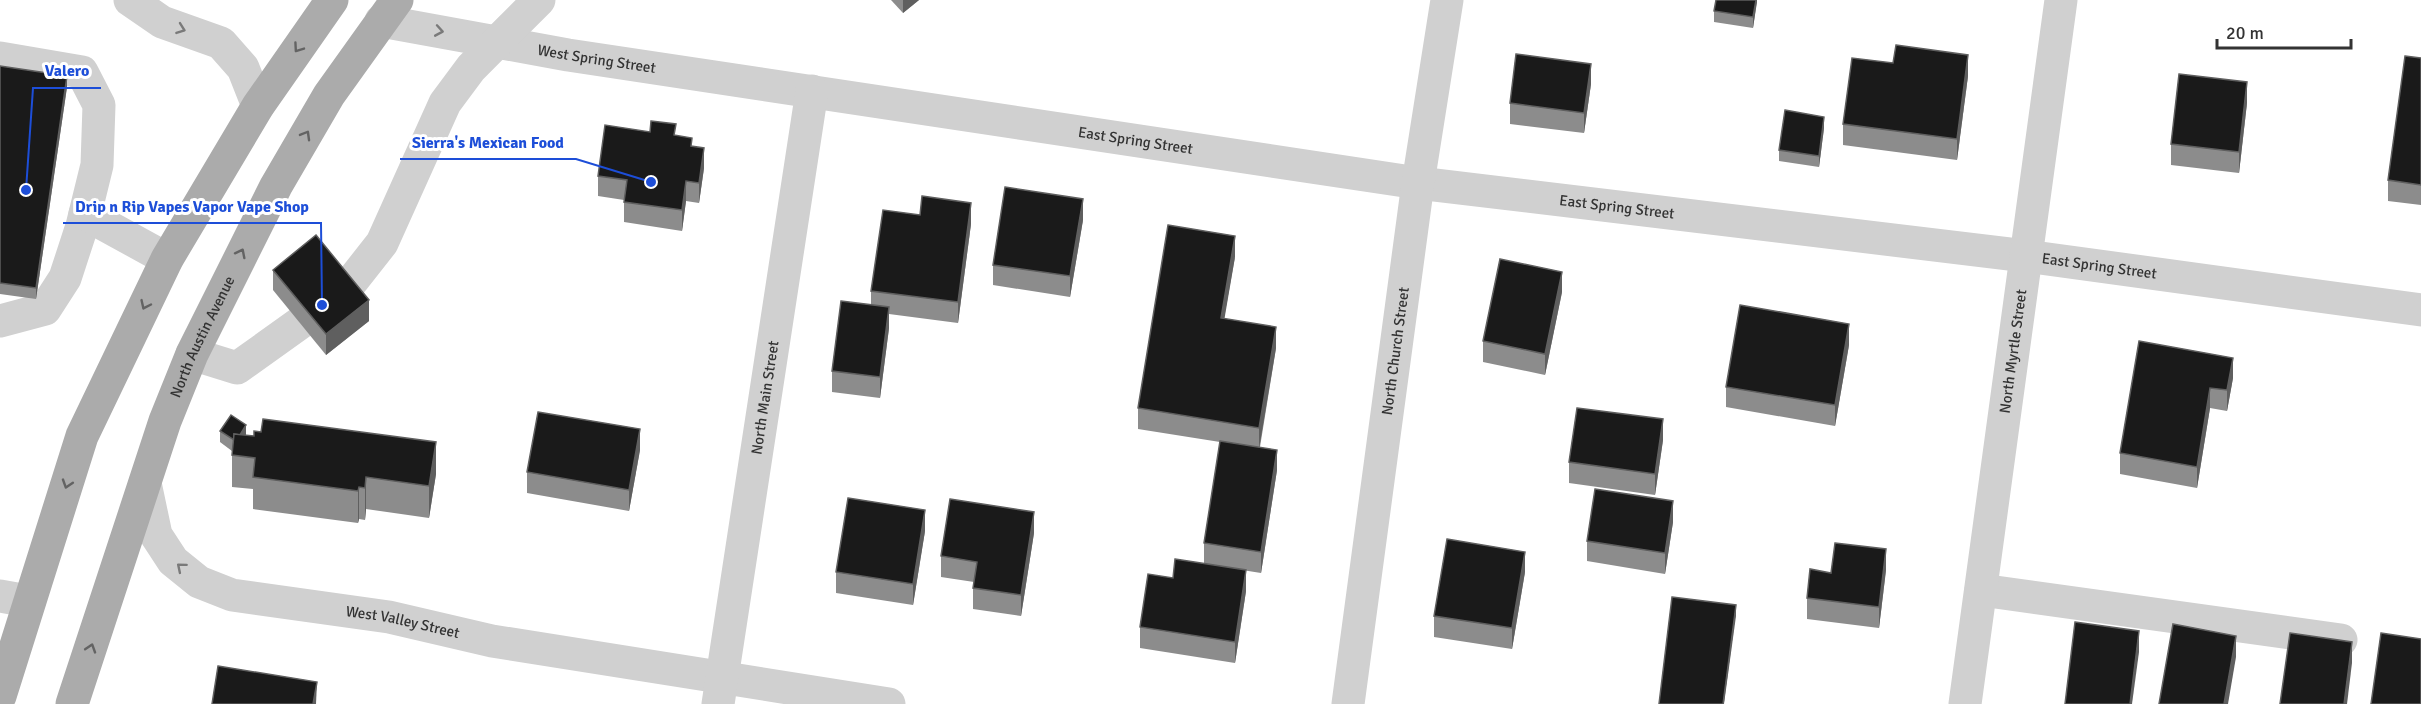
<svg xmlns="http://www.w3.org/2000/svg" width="2421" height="704" font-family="Signika,sans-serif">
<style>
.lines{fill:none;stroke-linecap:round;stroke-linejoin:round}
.minor{stroke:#d0d0d0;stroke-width:33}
.major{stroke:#ababab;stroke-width:33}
.wall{fill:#8c8c8c}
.shaded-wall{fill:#5f5f5f}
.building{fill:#1a1a1a;stroke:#5f5f5f;stroke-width:1.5}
.oneway{stroke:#7a7a7a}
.oneway2{stroke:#636363}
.labels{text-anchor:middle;stroke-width:6;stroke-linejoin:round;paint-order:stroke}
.street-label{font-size:15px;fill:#333;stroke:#fff}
.leader{fill:none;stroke:#1d4ed8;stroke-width:2}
.callout-dot{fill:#1d4ed8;stroke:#fff;stroke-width:2}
.callout-label{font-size:16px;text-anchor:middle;font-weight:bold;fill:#1d4ed8;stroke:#fff;stroke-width:6;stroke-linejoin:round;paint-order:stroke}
</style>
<rect width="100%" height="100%" fill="#fff"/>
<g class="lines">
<g class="minor">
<path d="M130,0L162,22L221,43L243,68L258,106"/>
<path id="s1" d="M381,21L568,55L1418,183L2026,256L2421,310"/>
<path d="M0,58L82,72L99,105L97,165L82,226L65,278L45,309L0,321"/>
<path d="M85,214L167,259"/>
<path d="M345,290L382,243L445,103L471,68L539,0"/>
<path d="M192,354L237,368L300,323"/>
<path id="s2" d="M145,483L156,535L173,561L199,582L232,595L389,617L492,641L889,704"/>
<path d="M1981,590L2341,640"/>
<path d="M0,596L28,601"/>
<path id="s3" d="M718,704L812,91"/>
<path id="s4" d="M1348,704L1418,183L1447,0"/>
<path id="s5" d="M1965,704L2061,0"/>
</g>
<g class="major">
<path d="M0,696L82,436L167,259L258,106L332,0"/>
<path id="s6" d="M72,704L165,421L192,354L276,186L329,95L397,0"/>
</g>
</g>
<g class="wall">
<path d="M891,0H919L903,13Z"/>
<path d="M1757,0L1753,28L1714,22V11Z"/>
<path d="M2421,58V205L2388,201V180Z"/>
<path d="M0,66L67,87L36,299L0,294Z"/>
<path d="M1968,76L1957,160L1843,145V124Z"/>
<path d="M1591,84L1584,133L1510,124V103Z"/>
<path d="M2247,103L2239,173L2171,165V144Z"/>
<path d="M1824,128L1819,167L1779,161V150Z"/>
<path d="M650,132L676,136L692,146L704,168L699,203L686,201L682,231L624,222V200L598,196V176Z"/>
<path d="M1083,220L1070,297L993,285V265Z"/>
<path d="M971,224L958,323L889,314V328L880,398L832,392V371L871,305V291Z"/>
<path d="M1235,257L1224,318L1276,348L1260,447L1277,470L1261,573L1204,564V543L1220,442L1138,429V408Z"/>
<path d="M273,270L369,321L326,355L273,290Z"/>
<path d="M1562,292L1545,375L1483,362V341Z"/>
<path d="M2139,341L2233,378L2227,411L2210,408L2197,488L2120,474V453Z"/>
<path d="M1849,345L1835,426L1726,407V387Z"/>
<path d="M220,431L436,474L429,518L366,509L365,520L359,519L358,523L253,509V489L232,487V451L220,442Z"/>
<path d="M1663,440L1655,495L1569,483V462Z"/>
<path d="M640,450L629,511L527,493V472Z"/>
<path d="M1673,522L1665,574L1587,561V541Z"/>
<path d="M925,531L913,605L836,593V572Z"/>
<path d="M1034,533L1021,616L973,609V588L974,582L941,577V556Z"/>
<path d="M1886,570L1879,628L1807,619V598Z"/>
<path d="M1525,572L1512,649L1434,637V616Z"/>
<path d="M1246,591L1235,663L1140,648V627Z"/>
</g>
<g class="shaded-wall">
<path d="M903,0H919L903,13Z"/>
<path d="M1756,0H1757V2L1753,28V17Z"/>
<path d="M1968,55V76L1957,160V139Z"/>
<path d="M1591,64V84L1584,133V113Z"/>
<path d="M67,76V87L36,299V288Z"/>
<path d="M2247,82V103L2239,173V152Z"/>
<path d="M1824,117V128L1819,167V156Z"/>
<path d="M704,148V168L699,203V183Z"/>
<path d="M686,181V201L682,231V210Z"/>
<path d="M1083,199V220L1070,297V276Z"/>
<path d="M971,203V224L958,323V302Z"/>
<path d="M1235,236V257L1221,339V318Z"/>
<path d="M1562,272V292L1545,375V354Z"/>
<path d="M369,300V321L326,355V334Z"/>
<path d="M889,307V328L880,398V377Z"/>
<path d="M1849,324V345L1835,426V405Z"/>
<path d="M1276,327V348L1259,449V428Z"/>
<path d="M2233,358V378L2227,411V390Z"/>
<path d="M2210,388V408L2197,488V467Z"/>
<path d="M1663,419V440L1655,495V474Z"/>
<path d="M246,425V437L235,442Z"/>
<path d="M640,429V450L629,511V490Z"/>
<path d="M436,442V474L429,518V486Z"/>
<path d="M1277,450V470L1261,573V552Z"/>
<path d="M366,477V509L365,520V488Z"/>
<path d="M359,487V519L358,523V491Z"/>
<path d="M1673,501V522L1665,574V553Z"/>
<path d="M925,510V531L913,605V584Z"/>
<path d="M1034,512V533L1021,616V595Z"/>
<path d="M1886,549V570L1879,628V607Z"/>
<path d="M1525,552V572L1512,649V628Z"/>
<path d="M1246,570V591L1235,663V642Z"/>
<path d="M1736,605V616L1724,704H1723Z"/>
<path d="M2139,631V652L2132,704H2130Z"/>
<path d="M2236,636V657L2228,704H2224Z"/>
<path d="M2352,642V663L2347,704H2344Z"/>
<path d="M317,682L316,704H313Z"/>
</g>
<g class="building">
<path d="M1716,0H1756L1753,17L1714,11Z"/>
<path d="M1896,45L1968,55L1957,139L1843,124L1852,58L1893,63Z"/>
<path d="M1516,54L1591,64L1584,113L1510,103Z"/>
<path d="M2405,56L2421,58V185L2388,180Z"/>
<path d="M0,66L67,76L36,288L0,283Z"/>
<path d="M2179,74L2247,82L2239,152L2171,144Z"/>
<path d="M1785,110L1824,117L1819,156L1779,150Z"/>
<path d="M651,121L676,124L674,135L692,138L691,146L704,148L699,183L686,181L682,210L624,202L627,180L598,176L605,125L650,132Z"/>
<path d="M1005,187L1083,199L1070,276L993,265Z"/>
<path d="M922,196L971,203L958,302L871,291L883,210L920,215Z"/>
<path d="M1168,225L1235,236L1221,318L1276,327L1259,428L1138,408Z"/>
<path d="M316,235L369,300L326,334L273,270Z"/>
<path d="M1500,259L1562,272L1545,354L1483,341Z"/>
<path d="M841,301L889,307L880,377L832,371Z"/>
<path d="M1740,305L1849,324L1835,405L1726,387Z"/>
<path d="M2139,341L2233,358L2227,390L2210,388L2197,467L2120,453Z"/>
<path d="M1577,408L1663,419L1655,474L1569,462Z"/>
<path d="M538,412L640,429L629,490L527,472Z"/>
<path d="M231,415L246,425L240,435L234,434V440L220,431Z"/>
<path d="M263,419L436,442L429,486L366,477L365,488L359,487L358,491L253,477L255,458L232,455L234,434L254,436V431L261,432Z"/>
<path d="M1220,441L1277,450L1261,552L1204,543Z"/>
<path d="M1595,489L1673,501L1665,553L1587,541Z"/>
<path d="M848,498L925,510L913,584L836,572Z"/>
<path d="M950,499L1034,512L1021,595L973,588L977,562L941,556Z"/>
<path d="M1447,539L1525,552L1512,628L1434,616Z"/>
<path d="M1835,543L1886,549L1879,607L1807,598L1810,569L1831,573Z"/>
<path d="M1175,559L1246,570L1235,642L1140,627L1148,574L1173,578Z"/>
<path d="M1672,597L1736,605L1723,704H1659Z"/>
<path d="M2075,622L2139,631L2130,704H2065Z"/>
<path d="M2173,624L2236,636L2224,704H2159Z"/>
<path d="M2290,633L2352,642L2344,704H2280Z"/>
<path d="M2381,633L2421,639V704H2371Z"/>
<path d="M218,666L317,682L313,704H212Z"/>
</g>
<defs><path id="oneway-chevron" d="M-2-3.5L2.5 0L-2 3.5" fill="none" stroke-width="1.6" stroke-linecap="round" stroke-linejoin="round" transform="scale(1.5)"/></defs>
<g class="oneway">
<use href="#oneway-chevron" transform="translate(181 29) rotate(20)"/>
<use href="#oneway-chevron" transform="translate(439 31) rotate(10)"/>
<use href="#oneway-chevron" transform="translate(181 567) rotate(-140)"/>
</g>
<g class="oneway2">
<use href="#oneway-chevron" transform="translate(298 48) rotate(125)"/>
<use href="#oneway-chevron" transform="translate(306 135) rotate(-60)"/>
<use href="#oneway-chevron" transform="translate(241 253) rotate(-63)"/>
<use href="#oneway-chevron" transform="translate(145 305) rotate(115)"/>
<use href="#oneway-chevron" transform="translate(67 484) rotate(108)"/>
<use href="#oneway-chevron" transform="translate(91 648) rotate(-72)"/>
</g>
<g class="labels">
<g class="street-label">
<text dy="5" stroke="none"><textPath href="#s1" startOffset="219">West Spring Street</textPath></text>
<text dy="5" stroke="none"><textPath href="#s1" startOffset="764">East Spring Street</textPath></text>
<text dy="5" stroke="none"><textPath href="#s1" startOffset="1250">East Spring Street</textPath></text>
<text dy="5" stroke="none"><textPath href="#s1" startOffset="1736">East Spring Street</textPath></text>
<text dy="5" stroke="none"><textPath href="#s6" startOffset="390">North Austin Avenue</textPath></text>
<text dy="5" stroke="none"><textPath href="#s4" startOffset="356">North Church Street</textPath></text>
<text dy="5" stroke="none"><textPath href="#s5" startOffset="356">North Myrtle Street</textPath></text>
<text dy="5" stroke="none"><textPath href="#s3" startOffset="310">North Main Street</textPath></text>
<text dy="5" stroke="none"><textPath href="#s2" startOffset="326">West Valley Street</textPath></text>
</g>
</g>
<path class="leader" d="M26 190L33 88H101M651 182L576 159H400M322 305L321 223H63"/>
<g class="callout-dot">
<circle cx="26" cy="190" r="6"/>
<circle cx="651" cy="182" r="6"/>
<circle cx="322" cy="305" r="6"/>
</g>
<g class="callout-label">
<text x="67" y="76">Valero</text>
<text x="488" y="148">Sierra's Mexican Food</text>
<text x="192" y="212">Drip n Rip Vapes Vapor Vape Shop</text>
</g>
<path d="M2217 39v9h134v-9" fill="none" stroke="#333333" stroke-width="3"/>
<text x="2226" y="39" font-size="18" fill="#333333" stroke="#ffffff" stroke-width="4.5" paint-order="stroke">20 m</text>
</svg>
